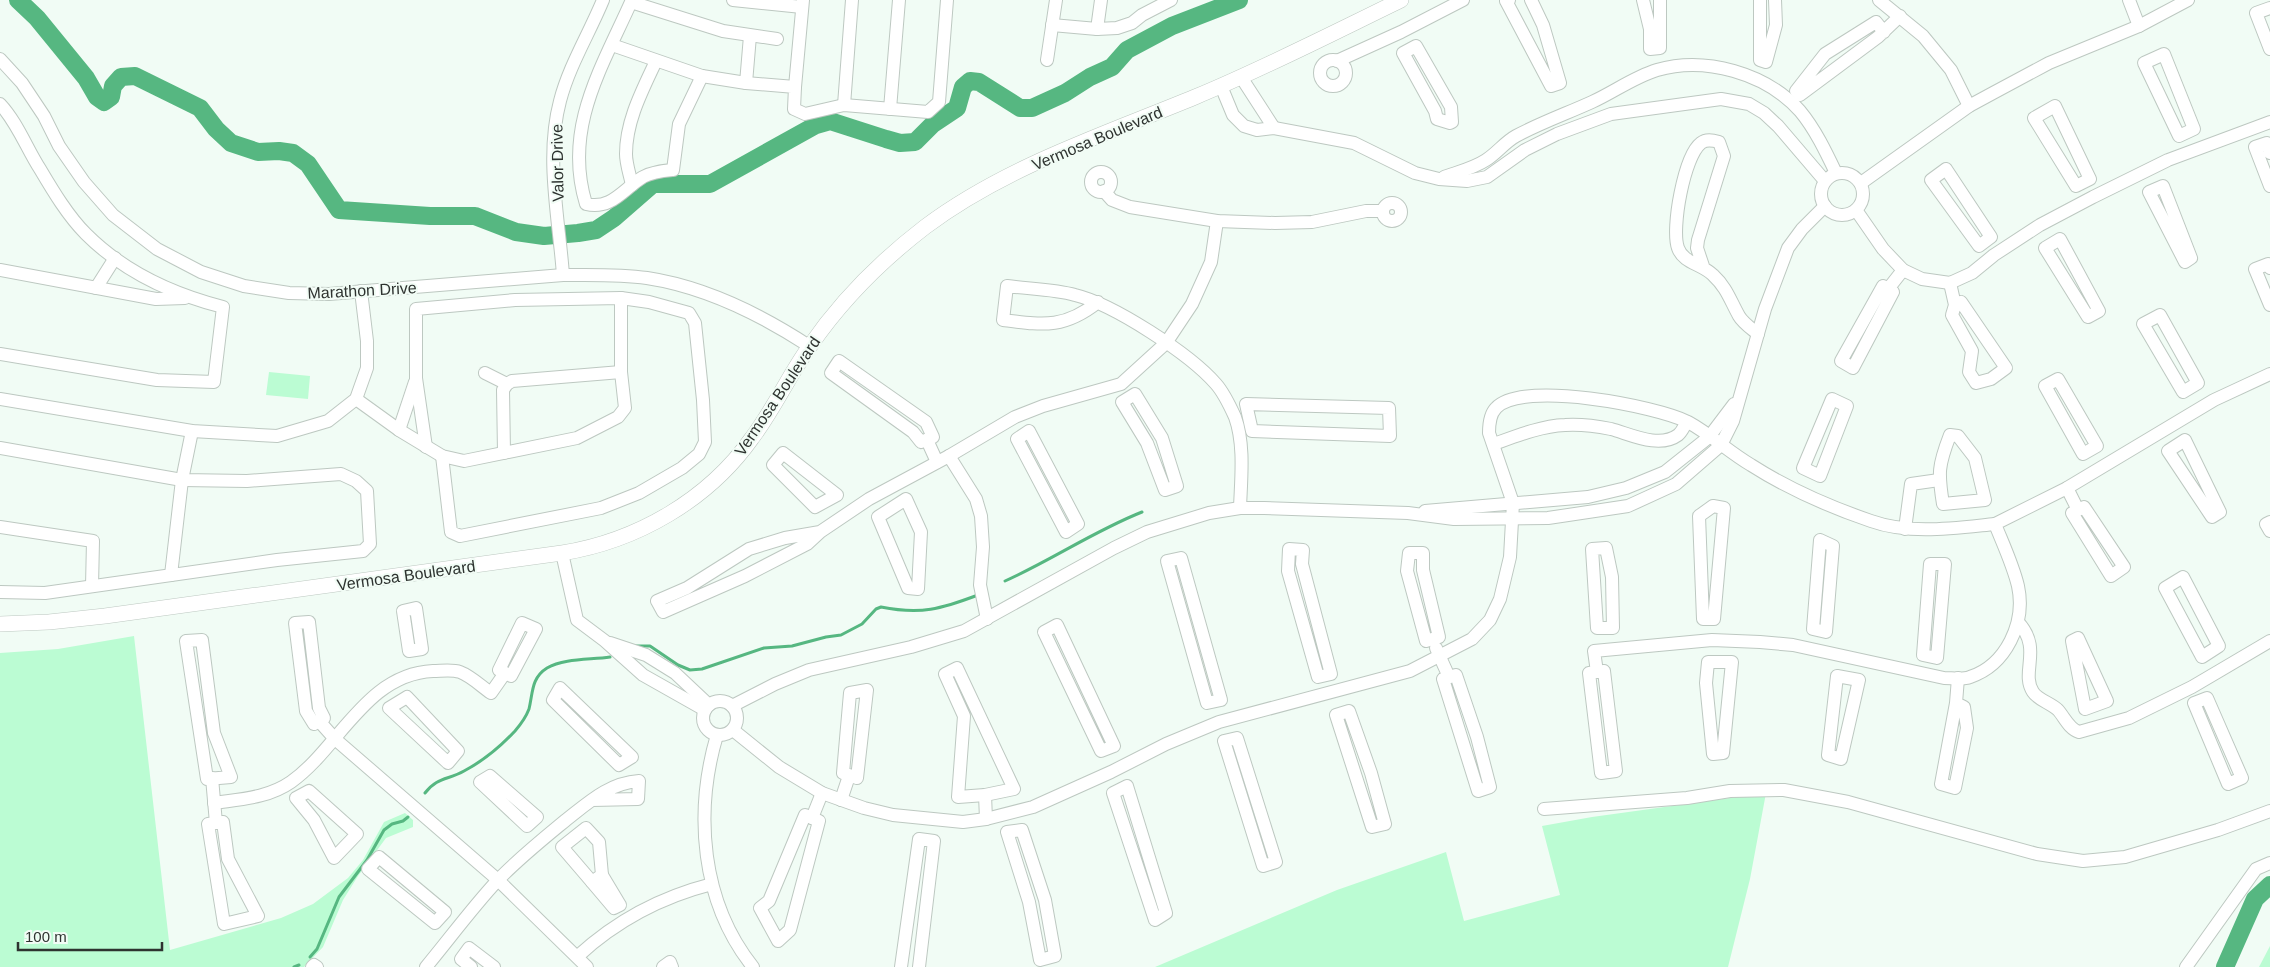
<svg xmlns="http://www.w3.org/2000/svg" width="2270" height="967" font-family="Arial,sans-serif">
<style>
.green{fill:#bbfcd3}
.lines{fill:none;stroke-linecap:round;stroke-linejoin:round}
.stream{stroke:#56b781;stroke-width:3}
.river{stroke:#56b781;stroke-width:18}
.minor-casing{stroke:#bdc8c1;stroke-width:14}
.major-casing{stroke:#bdc8c1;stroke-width:16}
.minor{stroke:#fff;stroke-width:12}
.major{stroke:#fff;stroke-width:15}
.labels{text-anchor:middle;stroke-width:4;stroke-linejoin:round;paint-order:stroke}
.street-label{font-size:16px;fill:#2e3330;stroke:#f1fcf5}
</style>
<rect width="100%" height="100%" fill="#f1fcf5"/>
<g class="green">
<path d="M269,372L310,376L308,399L266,395Z"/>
<path d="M134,636L170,950L281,918L313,904L348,878L363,860L384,822L405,813L413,820V827L386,838L358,876L343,900L323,947L304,967H0V653L58,649Z"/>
<path d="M1766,793L1750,879L1728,967H1155L1337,890L1446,852L1464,921L1560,895L1542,826L1592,817Z"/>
<path d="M2270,946V967H2259Z"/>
</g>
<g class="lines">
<g class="stream">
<path d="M1005,581C1052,560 1094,531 1142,512"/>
<path d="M634,646H650L678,665L690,670L702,669L764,648L792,646L826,637L841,635L862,624L876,609L881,607C921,615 941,609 978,595"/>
<path d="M425,793C437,777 448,780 464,771C483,761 500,747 515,731C521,724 526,717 529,709C533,693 531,678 547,668C564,658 590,660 610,657"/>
<path d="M310,957L317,949L339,897L367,860L384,830L392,824L403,821L408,817"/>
<path d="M294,967L299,965"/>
</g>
<g class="river">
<path d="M18,0L37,18L86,78L97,97L104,102L111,97L113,86L121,77L135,76L200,108L216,129L231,143L258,152L279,151L293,153L308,164L339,210L430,216H475L516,232L544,236L578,233L596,230L614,218L653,184H710L816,125L830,121L886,139L900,143L915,142L933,124L957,108L963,87L970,81L979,82L1020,108H1032L1065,93L1090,77L1112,67L1127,50L1172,26L1239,0"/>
<path d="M2225,967L2255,899L2270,885"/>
</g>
<g class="minor-casing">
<g id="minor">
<path d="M733,0L802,7"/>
<path d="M1509,0L1506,1L1551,86L1560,83L1543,25L1531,0"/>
<path d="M1643,0L1650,29V49L1660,48V0"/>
<path d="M1760,0V60L1766,62L1776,25L1775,0"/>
<path d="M1879,0L1923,36L1951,70L1969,106"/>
<path d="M2129,0L2139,26"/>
<path d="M2270,8L2256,13L2270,49"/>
<path d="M1052,25L1097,29L1117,28L1132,23L1142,15L1171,0"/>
<path d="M1097,29L1101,0"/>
<path d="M1884,32L1876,22L1825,54L1796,91L1800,95L1878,37L1900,16"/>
<path d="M612,45L702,76L746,83L795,87L794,109L805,114L844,105L928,112L939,102L947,0"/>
<path d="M1416,46L1451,107L1452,122L1450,123L1437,119L1435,111L1403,53Z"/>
<path d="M2164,54L2194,129L2179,136L2144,63Z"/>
<path d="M0,59L22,83L44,116L59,146L84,182L113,215L157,249L201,272L244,286L289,293L329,294L563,275C591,275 620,274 647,278C706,287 760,314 809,346"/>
<path d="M1047,60L1056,0"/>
<circle cx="1333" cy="73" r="13"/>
<path d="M1337,61L1401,32L1463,0"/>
<path d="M702,76L679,124L673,170C663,171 652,172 643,177C623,189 612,210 586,204C563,129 601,69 631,2L723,31L777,39"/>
<path d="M1241,77L1274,128"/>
<path d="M746,83L750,36"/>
<path d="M1221,86L1233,115L1244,126L1257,130L1274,128L1354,143L1415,173L1439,179L1467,181L1487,177L1525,150L1557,134L1611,114L1721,99L1749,104L1764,113L1778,126L1825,181"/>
<path d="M795,87L803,0"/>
<path d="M0,104C17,122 27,149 40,169C53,191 68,216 86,234C124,272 172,294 223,307L214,382L157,380L0,354"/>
<path d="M844,105L852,0"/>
<path d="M2055,106L2090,179L2076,186L2034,118Z"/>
<path d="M890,109L899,0"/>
<path d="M2270,153L2267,143L2255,147L2270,186"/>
<path d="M1946,169L1991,237L1979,246L1931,180Z"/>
<circle cx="1101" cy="182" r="10"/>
<circle cx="1842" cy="194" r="21"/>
<path d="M1444,177C1458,172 1474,168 1486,160C1497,153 1505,142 1516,136C1540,123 1568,113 1592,102C1614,92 1634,77 1657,70C1705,56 1766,73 1800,111C1815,129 1826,152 1836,173"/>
<path d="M1861,183L1969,106L1993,93L2049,63L2139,26L2188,0"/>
<path d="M632,185C630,175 626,164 626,154C626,121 642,91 656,61"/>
<path d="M2163,186L2191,258L2185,262L2149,192Z"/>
<path d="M1104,191L1112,200L1130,207L1217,221L1275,223L1312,222L1366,211H1382"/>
<circle cx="1392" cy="212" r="9"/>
<path d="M1856,210L1883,249L1903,270L1922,279L1950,283L1972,273L1994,255L2040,225L2093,197L2168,160L2270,122"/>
<path d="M2060,239L2099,311L2088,317L2045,248Z"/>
<path d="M1703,266L1697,248L1698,240L1724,156L1719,142C1712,140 1706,139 1701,143C1684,156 1671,229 1678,248C1683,263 1702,264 1713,275C1727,288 1730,300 1739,316C1743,323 1752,329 1758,334"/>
<path d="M2270,268L2268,264L2255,269L2270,305"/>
<path d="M0,270L156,299L185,298"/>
<path d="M563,275C559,219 545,157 560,101C569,66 589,34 603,0"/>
<path d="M1950,283L1955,305L1952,315L1972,351L1969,372L1976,383L1991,379L2006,368L1961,302L1955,305"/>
<path d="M1883,286L1893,292L1853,368L1841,361Z"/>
<path d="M96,288L115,258"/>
<path d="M1888,289L1903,270"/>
<path d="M1098,302C1064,329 1043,325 1003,320L1007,286C1029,289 1054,289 1075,295C1113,304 1190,354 1216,384C1224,393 1230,406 1235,417C1245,445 1241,479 1240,508"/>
<path d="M2160,315L2198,383L2183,392L2143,324Z"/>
<path d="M839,361L926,422L933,437L921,442L913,432L831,373Z"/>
<path d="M485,373L507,384"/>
<path d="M2058,379L2097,446L2083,454L2045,386Z"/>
<path d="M1135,394L1162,438L1177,486L1165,490L1147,443L1122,402Z"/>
<path d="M0,399L192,431L277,436L328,421L356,399L367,368V341L361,291"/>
<path d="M356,399L399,430L442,456L464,461L577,438L618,417L625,408L621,372V298"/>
<path d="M1832,399L1847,406L1820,476L1803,468Z"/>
<path d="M1246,404L1389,408L1390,436L1252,431Z"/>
<path d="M399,430L415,382"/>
<path d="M1029,431L1078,524L1066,532L1017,439Z"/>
<path d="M1950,435L1958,436L1975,458L1985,500L1943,504C1938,473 1938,466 1950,435Z"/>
<path d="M927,440L937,462"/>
<path d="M2185,440L2220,512L2212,517L2168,451Z"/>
<path d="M1494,444C1516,436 1541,426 1565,425C1580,424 1596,426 1611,429C1630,434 1659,449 1678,435C1682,432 1684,426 1687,422"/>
<path d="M426,447L416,378V309L515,300L621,298L649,302L689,313L695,323L703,400L705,442L699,454L682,468L639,493L601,508L460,536L451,532L442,456"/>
<path d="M0,448L182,480L247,481L341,474L356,481L367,491L370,544L363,551L277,560L45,593L0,592"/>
<path d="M504,453L503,390L507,384L512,381L621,372"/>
<path d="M783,453L837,495L815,507L773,465Z"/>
<path d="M949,456L976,499L981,516L983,547L980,585L987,619"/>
<path d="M2067,488L2078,510"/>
<path d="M906,499L921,532L918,589L908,588L878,517Z"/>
<path d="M1713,506L1724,508L1714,619H1703L1699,516Z"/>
<path d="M2084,507L2124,567L2111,576L2072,513Z"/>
<path d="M1425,511L1588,497L1626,488L1665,472L1709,437L1734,404"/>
<path d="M2270,522L2266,524L2270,531"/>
<path d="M0,527L93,541L92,586"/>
<path d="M1905,529L1911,484L1939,480"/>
<path d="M820,532L785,538L749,549L687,588L657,601L663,612L745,576L807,544L820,532L869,499L949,456L1015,417L1043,406L1121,384L1166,343L1192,304L1211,262L1217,221"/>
<path d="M1820,540L1833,546L1826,632L1813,629Z"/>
<path d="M1606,548L1612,577L1613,628H1597L1592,549Z"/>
<path d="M1289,549L1303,550L1302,564L1331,674L1318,677L1288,571Z"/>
<path d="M562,553L577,620L605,641L643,675L705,710"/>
<path d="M1409,553H1423V570L1439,637L1426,641L1407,571Z"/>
<path d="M1181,558L1221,700L1207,703L1167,561Z"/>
<path d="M1930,564H1945L1937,658L1923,655Z"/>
<path d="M171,575L182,480L192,431"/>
<path d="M2183,577L2219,646L2202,657L2165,588Z"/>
<path d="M416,608L422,649L409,651L403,611Z"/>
<path d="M309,622L319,708L324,718L314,724L306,711L295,623Z"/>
<path d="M2018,622C2043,649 2020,672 2033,692C2038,700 2051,703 2058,710C2065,718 2069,729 2079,732L2129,718L2192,687L2270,641"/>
<path d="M522,623L536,629L511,676L499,670Z"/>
<path d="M1057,625L1114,746L1101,751L1044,632Z"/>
<path d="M2078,638L2107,701L2085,709L2072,641Z"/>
<path d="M202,640L214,733L231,777L207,779L186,641Z"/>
<path d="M610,643L646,655L675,673L709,705"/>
<path d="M1436,648L1449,677"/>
<path d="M1708,662H1732L1723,753L1713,754L1706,683Z"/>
<path d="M957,668L1014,789L985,795L958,797L964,716L945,674Z"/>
<path d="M1604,671L1616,771L1601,773L1589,673Z"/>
<path d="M1597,672L1594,651L1712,640L1760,642L1793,645L1944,678C1952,678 1963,680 1970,677C2006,665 2026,623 2018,586C2013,565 2003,544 1995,524L2067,488L2214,400L2270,374"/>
<path d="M1456,675L1477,737L1490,787L1478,791L1443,679Z"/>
<path d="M1837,676L1859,680L1841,759L1828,755Z"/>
<path d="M560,688L632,757L619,765L553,700Z"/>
<path d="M867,690L857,778L843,773L850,693Z"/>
<path d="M407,697L458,751L448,763L389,708Z"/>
<path d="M2207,698L2242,778L2228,784L2194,703Z"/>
<circle cx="720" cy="718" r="17"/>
<path d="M1956,703L1964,707L1967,728L1955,788L1941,784L1956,703L1958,678"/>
<path d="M732,706L775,684L809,670L911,647L964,631L1114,548L1147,532L1209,513L1240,508H1264L1408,513L1454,519L1548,518L1628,506L1676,484L1721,445L1733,421L1765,309L1788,248L1802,229L1825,206"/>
<path d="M1349,711L1371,773L1385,824L1372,827L1336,715Z"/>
<path d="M319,721L335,739L498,880L587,967"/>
<path d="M733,730L779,767L822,793L864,808L893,815L963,822L986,819L1033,807L1111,772L1166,744L1219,722L1410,671L1472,639L1490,620L1500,599L1510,557L1513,503L1489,433C1489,425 1490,414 1496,408C1522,380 1656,406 1688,422C1710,434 1729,452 1751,465C1787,488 1830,507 1871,521C1910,535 1955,528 1995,524"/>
<path d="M717,735C694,813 701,902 753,967"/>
<path d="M1237,738L1276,862L1263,866L1224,741Z"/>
<path d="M490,776L537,817L527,826L480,782Z"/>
<path d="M212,778L216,823"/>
<path d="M1127,786L1166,913L1155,920L1113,793Z"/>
<path d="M309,791L357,834L334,858L314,820L296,798Z"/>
<path d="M985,795L986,819"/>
<path d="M841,800L849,776"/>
<path d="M214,803C241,799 268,798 291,782C339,748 366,674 433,671C441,671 452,669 460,672C471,676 482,687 491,693L505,673"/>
<path d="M1544,809L1687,798L1730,791L1784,790L1848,802L2037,854L2083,861L2125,857L2218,830L2270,811"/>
<path d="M805,815L819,821L790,930L778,941L760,908L769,901Z"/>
<path d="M812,818L822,793"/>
<path d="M223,822L228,859L258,916L224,924L208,824Z"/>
<path d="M586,828L599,842L602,875L592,882L562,847Z"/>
<path d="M1022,830L1045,900L1055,956L1040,960L1029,902L1007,832Z"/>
<path d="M379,857L445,912L435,923L368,869Z"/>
<path d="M592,882L614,908L620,905L602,875"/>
<path d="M578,956C617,920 661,897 712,884"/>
<path d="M312,967L314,965L317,967"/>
<path d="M426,967C450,938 472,908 497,881C518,859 543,839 566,820C589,802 609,783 639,781L638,799L592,800"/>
<path d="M471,967L461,959L469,948L494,967"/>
<path d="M663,967L670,962L672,967"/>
<path d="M901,967L919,839L934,841L919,967"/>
<path d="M2186,967L2256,869L2270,863"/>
</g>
</g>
<g class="major-casing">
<path id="major" d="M0,624L49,622L105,616L562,553C637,541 708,500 752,438C774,409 789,375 810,346C841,301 882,260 925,227C1005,167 1103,135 1195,97C1265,68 1333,33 1401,0"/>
</g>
<use href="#minor" class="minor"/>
<use href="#major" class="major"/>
</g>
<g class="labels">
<g class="street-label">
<text transform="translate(1097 138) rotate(-23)" y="6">Vermosa Boulevard</text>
<text transform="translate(557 163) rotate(-91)" y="6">Valor Drive</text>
<text transform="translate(362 290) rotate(-3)" y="6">Marathon Drive</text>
<text transform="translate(777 396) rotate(-56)" y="6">Vermosa Boulevard</text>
<text transform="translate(406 575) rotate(-8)" y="6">Vermosa Boulevard</text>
</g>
</g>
<path d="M18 942v8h144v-8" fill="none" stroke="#2e3330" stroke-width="2.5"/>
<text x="25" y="942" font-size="15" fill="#2e3330" stroke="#f1fcf5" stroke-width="4" paint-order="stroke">100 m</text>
</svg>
